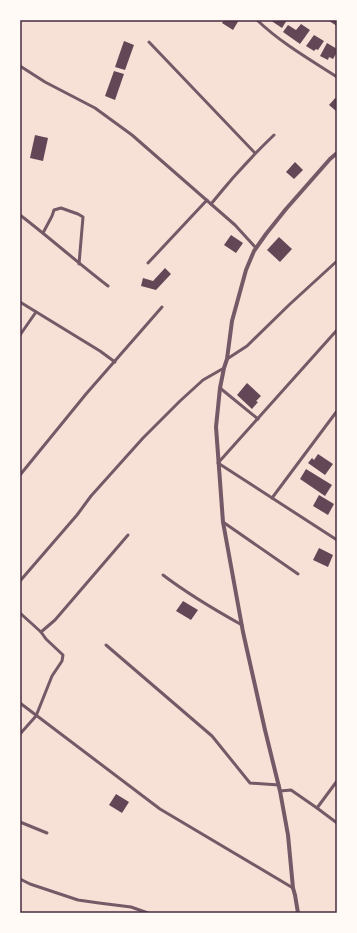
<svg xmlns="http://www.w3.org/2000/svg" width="357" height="933" font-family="'Alegreya Sans',sans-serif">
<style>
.building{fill:#644757}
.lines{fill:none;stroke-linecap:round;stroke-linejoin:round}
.minor{stroke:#755966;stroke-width:3}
.tertiary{stroke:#755966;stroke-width:4}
.neatline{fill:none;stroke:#4a2c40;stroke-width:1.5}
</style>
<rect width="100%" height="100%" fill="#f7e1d7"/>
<g class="building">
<path d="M224,20H239L233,30L222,23Z"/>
<path d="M270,20H287L282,28Z"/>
<path d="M330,20H337V26L329,21Z"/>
<path d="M301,24L310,30L300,44L283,32L288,25L296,30Z"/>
<path d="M314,35L324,41L318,50L316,49L314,51L306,46Z"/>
<path d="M124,41L134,45L125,70L115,67Z"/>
<path d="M327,43L337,49V52L333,59L329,57L328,60L320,56Z"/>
<path d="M114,71L124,74L115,100L105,96Z"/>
<path d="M337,96V110L336,111L329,105Z"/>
<path d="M35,135L48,138L43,161L30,158Z"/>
<path d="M295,162L303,170L294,179L286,172Z"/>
<path d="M231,235L243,243L236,253L224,245Z"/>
<path d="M279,237L292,249L280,262L267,250Z"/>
<path d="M165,268L171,274L156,290L141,286L143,278L153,281Z"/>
<path d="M247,383L261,396L256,401L258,402L252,409L237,395Z"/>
<path d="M318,454L333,464L325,475L308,463L312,458L314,460Z"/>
<path d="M306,469L332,485L325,496L300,479Z"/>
<path d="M319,495L334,504L328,515L313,506Z"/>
<path d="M319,548L333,555L328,567L313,560Z"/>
<path d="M183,601L198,610L191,620L176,611Z"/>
<path d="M116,794L129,802L122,813L109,805Z"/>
</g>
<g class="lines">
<g class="minor">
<path d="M257,20C281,43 309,59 337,77"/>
<path d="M149,42L255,153"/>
<path d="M20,66L45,82L95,108L132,135L235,225L256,248"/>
<path d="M211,204C231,179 251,157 274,135"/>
<path d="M20,215C50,238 78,263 108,286"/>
<path d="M43,233L52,216L54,210L61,208L78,214L83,217L79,264"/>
<path d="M148,263L207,200"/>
<path d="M20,302L100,351L115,362"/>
<path d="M337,330L218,463L337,540"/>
<path d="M20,335L36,312"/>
<path d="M227,359L247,346L290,304L337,261"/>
<path d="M220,388L258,419"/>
<path d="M20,475L86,394L162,307"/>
<path d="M272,498L337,411"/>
<path d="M223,522L298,574"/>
<path d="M163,575C188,594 215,610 242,625"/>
<path d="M20,581L77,515L91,496L143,438L180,401L203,380L224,368"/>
<path d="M20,613L41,632L46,639L63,655L62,661L52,676L36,716L20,734"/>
<path d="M41,632L55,620L128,535"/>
<path d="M106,645L212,736L250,783L279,785"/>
<path d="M20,703L160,809L293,888"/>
<path d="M280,791L291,790L317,808L337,823"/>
<path d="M317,808L337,781"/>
<path d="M20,822L47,833"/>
<path d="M20,879L30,884L78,900L99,903L131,907L148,913"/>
</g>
<path class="tertiary" d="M298,913L295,895L293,888L288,835L280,791L265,730L243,632L223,522L216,427L220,388L224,368L227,359L232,321L246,270L254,251L266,234L286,209L330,159L337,153"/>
</g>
<rect width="357" height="933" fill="none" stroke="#fffaf5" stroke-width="42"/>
<rect x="21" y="21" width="315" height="891" class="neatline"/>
</svg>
